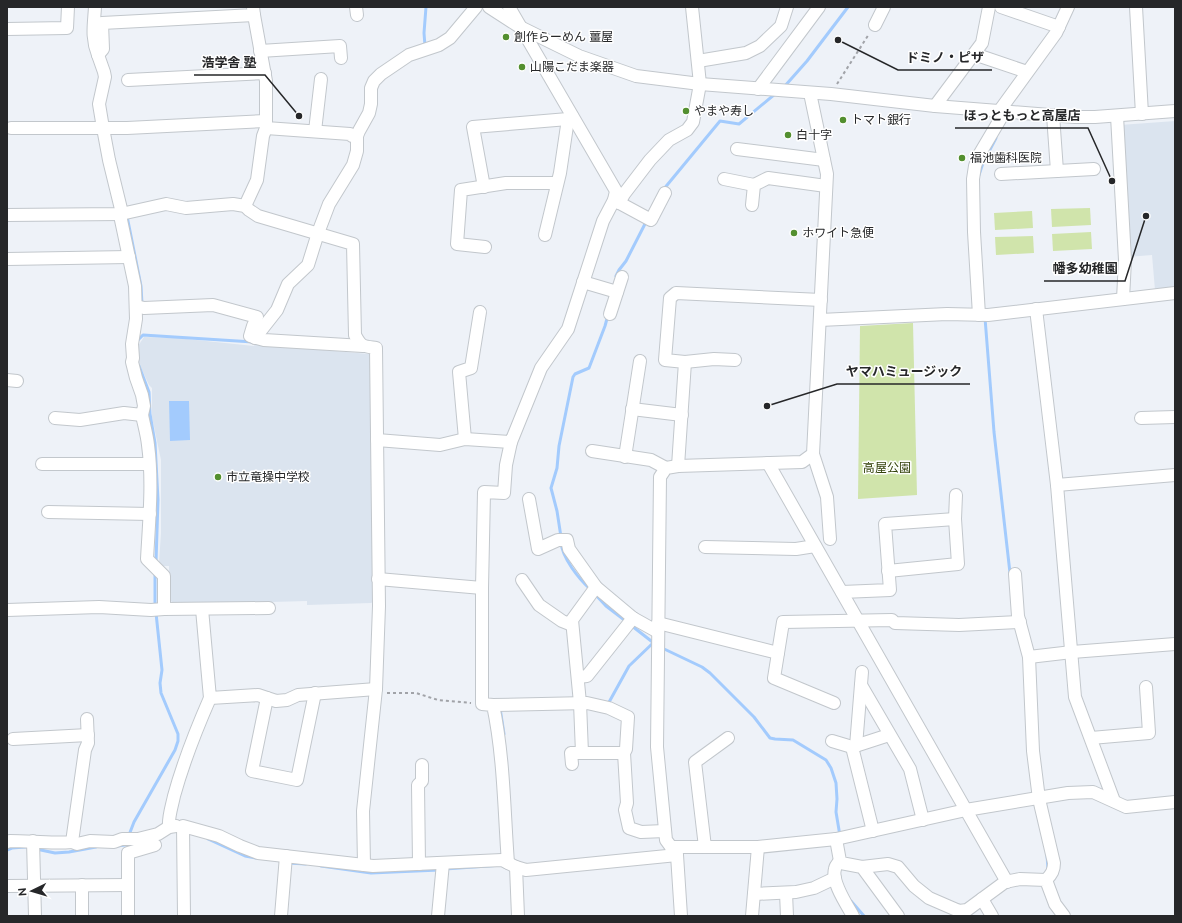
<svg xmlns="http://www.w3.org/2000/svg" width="1182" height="923" font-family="Raleway,'Noto Sans JP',sans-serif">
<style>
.built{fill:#dbe4ef}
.green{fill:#d0e4ab}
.water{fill:#a3cbfd}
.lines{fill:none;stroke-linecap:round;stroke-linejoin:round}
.stream{stroke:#a3cbfd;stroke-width:3}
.minor-casing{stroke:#c2c7cc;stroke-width:14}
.path{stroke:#a1a3a8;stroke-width:2;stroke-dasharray:3 3;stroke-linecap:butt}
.minor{stroke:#fff;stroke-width:12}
.poi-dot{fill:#538f2f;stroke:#fff;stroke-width:1.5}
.labels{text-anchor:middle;stroke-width:3;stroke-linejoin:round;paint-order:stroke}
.poi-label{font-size:12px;fill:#262729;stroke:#fff;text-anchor:start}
.park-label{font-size:12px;fill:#33420a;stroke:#fff}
.leader{fill:none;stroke:#262729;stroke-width:1.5}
.callout-dot{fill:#262729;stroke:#fff;stroke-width:1.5}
.callout-label{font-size:13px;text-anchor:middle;font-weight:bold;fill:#262729;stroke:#fff;stroke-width:3;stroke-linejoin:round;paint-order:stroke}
</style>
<rect width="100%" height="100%" fill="#eef2f8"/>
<g class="built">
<path d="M1175,121V288L1155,290L1152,255L1127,257L1120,125Z"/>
<path d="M144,337L177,338L254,346L255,344L369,354L371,355L375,601L371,603L307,605V601L174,605L169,598V566H161L159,563L161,533V460L152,417V388L149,385L137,359L138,346Z"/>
</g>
<g class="green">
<path d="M1090,208L1091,225L1052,227L1051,209Z"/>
<path d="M1032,211L1033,228L995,230L994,213Z"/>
<path d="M1091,232L1092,249L1053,251L1052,234Z"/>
<path d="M1033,236L1034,253L996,255L995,237Z"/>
<path d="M913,323L917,495L858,499L860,326Z"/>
</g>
<path class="water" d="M169,401H189L190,440L170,441Z"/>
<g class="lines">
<g class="stream">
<path d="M425,46L424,33L426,7"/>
<path d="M784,87L807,61L848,7"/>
<path d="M979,175L983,163L996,138"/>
<path d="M663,190L720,121L739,124L775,94"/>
<path d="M127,216L141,286L142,304"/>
<path d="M616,276L619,270L626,261L647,220"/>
<path d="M985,318L994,432L1010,573"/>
<path d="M138,340L143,335L253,342"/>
<path d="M139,366L149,392L150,414L155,443L158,500L156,562"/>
<path d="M561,537L557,511L551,488L557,468L559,446L573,377L575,374L589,368L605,326L608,315"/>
<path d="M561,542C562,558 579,579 590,589"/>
<path d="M155,571V608"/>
<path d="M594,593L606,606L627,622"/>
<path d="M632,626L655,644"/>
<path d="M660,647L702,667L710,673L754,717L770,738L775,739L793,740L826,760L831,768L836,783L837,799L836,812L840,836"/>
<path d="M608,704L629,666L653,643"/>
<path d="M500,708L504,734"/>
<path d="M129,835L134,822L175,750L178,741V734L161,693L160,683L162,670L156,613"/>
<path d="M208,839L245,856L256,858"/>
<path d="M117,846L133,844"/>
<path d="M36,849L55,853L69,852L96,847"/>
<path d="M7,850L12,848L25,847"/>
<path d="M1047,855L1048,869"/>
<path d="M288,863L306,864"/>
<path d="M321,866L371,873L439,870"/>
<path d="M445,869L502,865"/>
<path d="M851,901L864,916"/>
</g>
<g class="minor-casing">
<g id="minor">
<path d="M95,7C94,25 91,37 98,55L103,49L102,23L254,15L253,7"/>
<path d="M356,7L357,15"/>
<path d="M489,7L520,27L579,56L636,76L700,84L831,94L935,106L1075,117H1095L1175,111"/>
<path d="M1001,7L1059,27"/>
<path d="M1136,7L1142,114"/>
<path d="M254,15L266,81V128L350,134L352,136H357"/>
<path d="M875,25L884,7"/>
<path d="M7,29L67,28L68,7"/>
<path d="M260,51L340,46L341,58"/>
<path d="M974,54L1027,72"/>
<path d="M698,61L746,53L760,46L781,26L787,7"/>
<path d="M128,80L265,73"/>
<path d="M758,89L819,7"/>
<path d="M935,106L982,43L989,7"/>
<path d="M1000,110L1056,33L1068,7"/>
<path d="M1053,115L1057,171"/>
<path d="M1117,116L1125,260L1123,299"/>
<path d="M11,128H127L266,121"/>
<path d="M315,131L321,79"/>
<path d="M737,149L824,160"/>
<path d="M1001,174L1094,169"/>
<path d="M724,179L754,185"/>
<path d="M484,187L473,127L568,119L572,116"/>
<path d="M614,200L651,220L665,193"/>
<path d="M619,203L624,194L650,160L669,140L687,130L693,122L700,84L692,7"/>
<path d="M752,205L754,185L768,178L826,186"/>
<path d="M245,206L257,180L263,136L266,128"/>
<path d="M7,215L121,214L166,204L186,208L233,204L245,206L249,210L258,216L353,244L355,335C361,347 363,346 376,348L379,606L376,689L363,811L364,865"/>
<path d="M545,235L560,173L568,119"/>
<path d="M485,247L457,244L461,190L506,183H557"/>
<path d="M7,259L129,257"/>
<path d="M583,282L617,292"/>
<path d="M136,306L144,308L213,305L257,317L253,326L250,336L264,340L363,346"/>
<path d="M1036,309L1057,485L1075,697L1114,801"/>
<path d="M610,314L622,277"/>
<path d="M979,315L974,232L973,179L975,166L979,155L1005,111"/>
<path d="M820,320L947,314L988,315L1175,293"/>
<path d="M255,338L277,310L288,284L308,265L318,233L329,204L353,165L357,151V136L359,131L369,113L371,104V88L374,81L381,74L409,55L439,45L450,38L476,7"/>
<path d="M685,362L714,359L735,360"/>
<path d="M7,380L17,381"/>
<path d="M632,409L682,415"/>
<path d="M142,415C144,425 147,435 148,445C153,482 149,522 147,559L164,576V609L269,608"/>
<path d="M55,418L80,420L124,413L142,415L144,406L142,395L136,378L132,362L133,358L132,344L136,319L135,286L121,220V209L109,160L103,128L99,104L105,77L104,72L98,55"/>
<path d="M1141,418L1175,417"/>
<path d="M465,439L459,372L471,368L480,312"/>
<path d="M377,440L440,445L465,439L511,442L541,368L568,329L603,221L614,200L616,191L509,7"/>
<path d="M592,451L651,460L666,468"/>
<path d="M813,454L827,497L830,539"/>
<path d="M625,457L640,361"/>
<path d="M768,463L1007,882"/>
<path d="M42,464H149"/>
<path d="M678,466L685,362L665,360L670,298L676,293L821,300"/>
<path d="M1057,485L1175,475"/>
<path d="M529,499L538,549L558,540H567L569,549L596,587L633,618L658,632"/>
<path d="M48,512L150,514"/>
<path d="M705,547L796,549L815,546"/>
<path d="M888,571L958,564L955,519L956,495"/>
<path d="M1015,574L1018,616L1029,657L1033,751L1039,799L1054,863C1054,870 1052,874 1046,880"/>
<path d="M378,579L482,588"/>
<path d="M522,580L539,605L562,621L572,625"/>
<path d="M842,592L890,590L885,524L955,519"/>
<path d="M202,609L210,698L258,695L276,701L287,700L298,695L376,689"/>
<path d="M7,610L99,607L151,610L164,609"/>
<path d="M658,623L778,653"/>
<path d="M1029,657L1072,652L1175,644"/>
<path d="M578,677L587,676L633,618"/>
<path d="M861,685L910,769L923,820"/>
<path d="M267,698L252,771L297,780L315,693"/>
<path d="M834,703L774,678L783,622L892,620L895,623L959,625L1020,622"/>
<path d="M493,705L587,703L609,708L628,717L626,749L624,753L627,803L625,810L629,828L641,832L665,831"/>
<path d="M1091,738L1149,733L1146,687"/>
<path d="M13,739L88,735"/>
<path d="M832,741L852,747"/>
<path d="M856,746L862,672"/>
<path d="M582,753L580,703L572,620L596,587"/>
<path d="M572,764L571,753H624"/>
<path d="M169,827C168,817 172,806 174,796C183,763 196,730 210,698"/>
<path d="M873,831L852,747L889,735"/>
<path d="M836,839L840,861L841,863L862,867L898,916"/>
<path d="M33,841L35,916"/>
<path d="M7,842L10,841C31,841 51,844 72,842L85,750L88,743L87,719"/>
<path d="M72,842L77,844L90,841L114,842L122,839H138L158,834L169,827L176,826"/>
<path d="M671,847H758L836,839L966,810L1068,793L1093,792L1126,807L1175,802"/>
<path d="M705,847L695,762L728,738"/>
<path d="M840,861C838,863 835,866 835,869C831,882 847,905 853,916"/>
<path d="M508,863C504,810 504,757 493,705L482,704V588L484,492L504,493L506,465L511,442"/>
<path d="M419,864L418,785L422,781V765"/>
<path d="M516,867L518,916"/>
<path d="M862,867L888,864L898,867L914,886L929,898L959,911L967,910L1005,882L1020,879L1046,880L1055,904L1064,916"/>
<path d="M82,885V916"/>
<path d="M7,886L128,885"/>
<path d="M786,893L787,916"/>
<path d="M754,894L796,892L814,888L835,878"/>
<path d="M982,899L992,916"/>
<path d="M128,916V853L155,845"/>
<path d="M184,916L183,826L219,836L240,846L258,853L373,866L502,860L516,867L526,870L677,855"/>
<path d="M281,916L286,856"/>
<path d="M438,916L443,863"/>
<path d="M681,916L677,855L666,840L657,747L660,477L666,468L678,466L802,462L813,454L827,174L810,93"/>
<path d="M752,916L758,847"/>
</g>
</g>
<g class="path">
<path d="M837,84L869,34"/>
<path d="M387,693H416L438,700L471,703"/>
</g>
<use href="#minor" class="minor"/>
</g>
<g class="poi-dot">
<circle cx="506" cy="37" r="4"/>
<circle cx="522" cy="67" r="4"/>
<circle cx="686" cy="111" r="4"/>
<circle cx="843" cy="120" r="4"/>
<circle cx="788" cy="135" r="4"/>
<circle cx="962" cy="158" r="4"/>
<circle cx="794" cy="233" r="4"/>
<circle cx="218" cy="477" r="4"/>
</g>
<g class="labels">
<g class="poi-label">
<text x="514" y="41">創作らーめん 薑屋</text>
<text x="530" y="71">山陽こだま楽器</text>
<text x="694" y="115">やまや寿し</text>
<text x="851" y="124">トマト銀行</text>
<text x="796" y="139">白十字</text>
<text x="970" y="162">福池歯科医院</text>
<text x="802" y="237">ホワイト急便</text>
<text x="226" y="481">市立竜操中学校</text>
</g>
<g class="park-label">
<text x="887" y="472">高屋公園</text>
</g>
</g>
<path class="leader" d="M838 40L898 70H992M299 116L265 75H194M1112 181L1088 128H955M1146 216L1125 281H1044M767 406L837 384H970"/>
<g class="callout-dot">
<circle cx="838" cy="40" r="4"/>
<circle cx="299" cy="116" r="4"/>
<circle cx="1112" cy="181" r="4"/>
<circle cx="1146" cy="216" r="4"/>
<circle cx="767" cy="406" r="4"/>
</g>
<g class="callout-label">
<text x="945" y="62">ドミノ・ピザ</text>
<text x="229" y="67">浩学舎 塾</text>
<text x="1022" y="120">ほっともっと高屋店</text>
<text x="1085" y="273">幡多幼稚園</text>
<text x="904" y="376">ヤマハミュージック</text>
</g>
<rect width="1182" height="923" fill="none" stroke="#262729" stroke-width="16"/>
<g transform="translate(32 891) rotate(265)" stroke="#ffffff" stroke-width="3" paint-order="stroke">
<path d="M0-3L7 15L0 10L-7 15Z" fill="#262729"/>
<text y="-6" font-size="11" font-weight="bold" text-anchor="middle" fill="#262729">N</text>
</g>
</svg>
